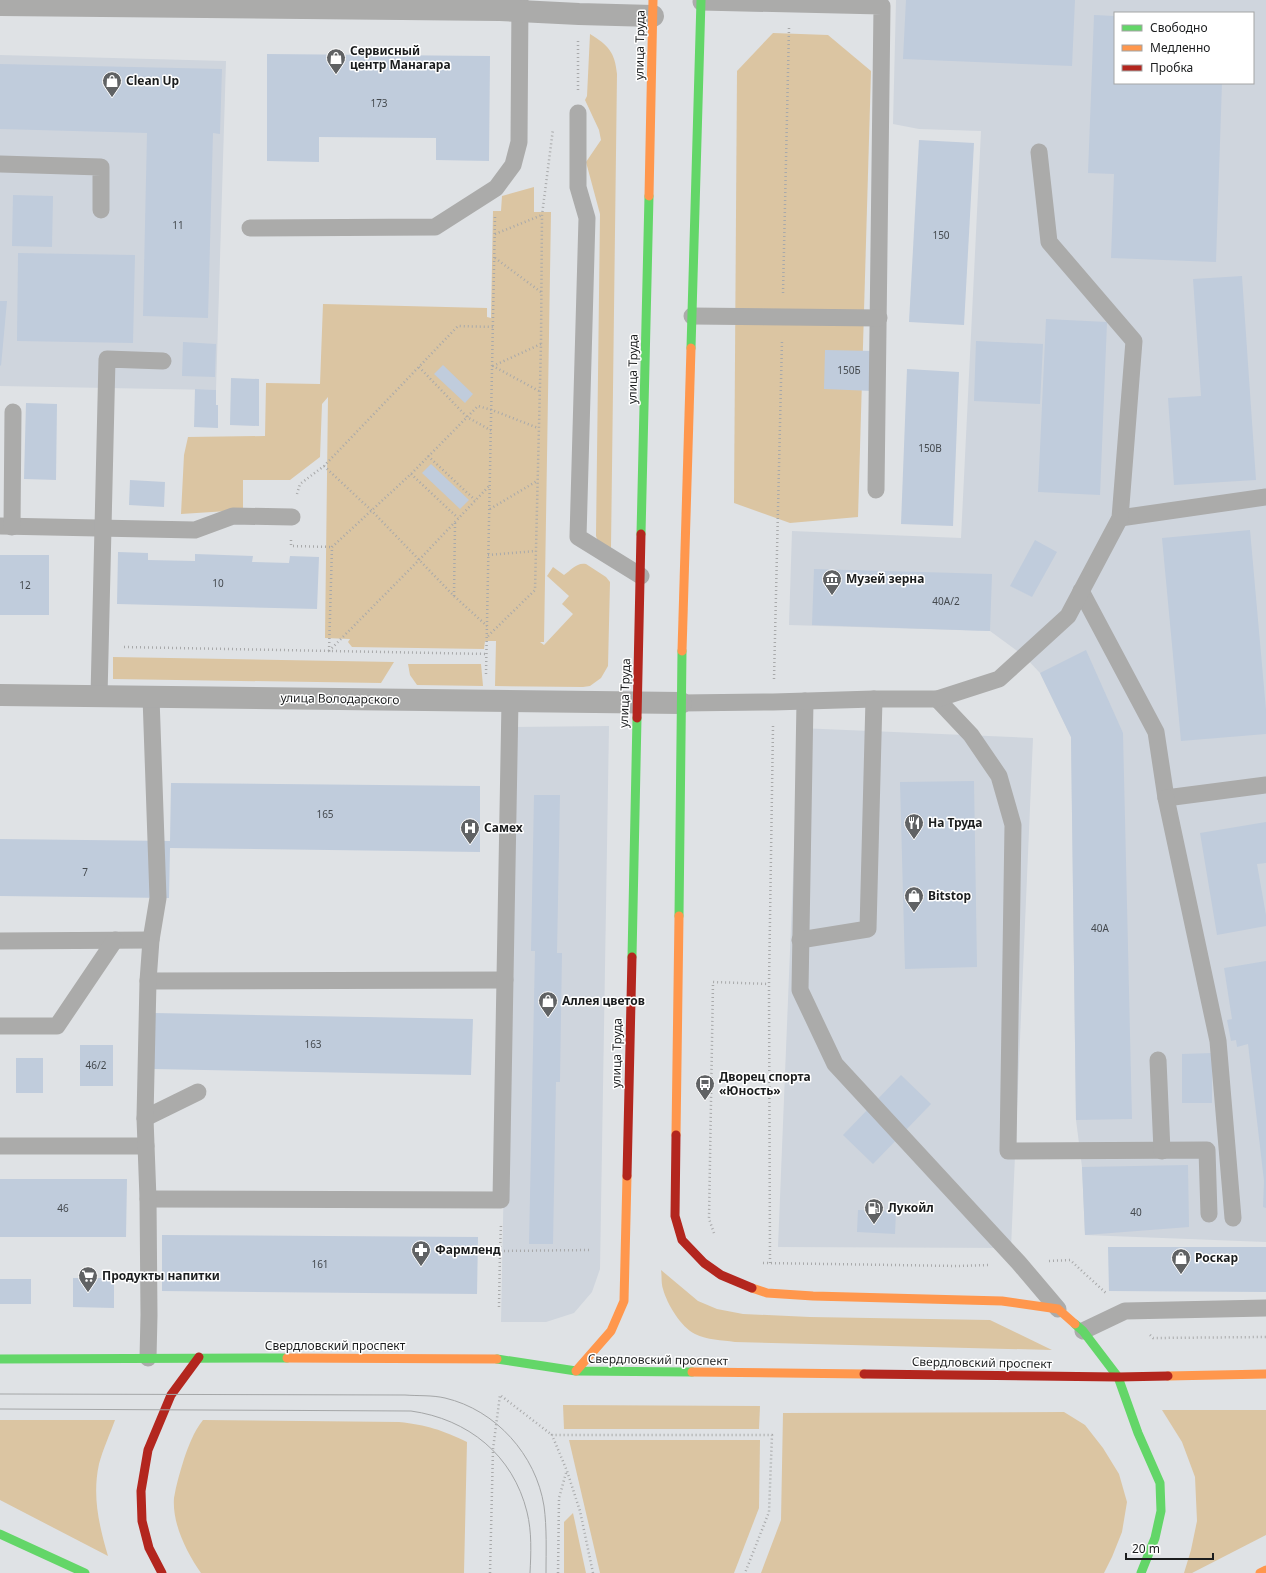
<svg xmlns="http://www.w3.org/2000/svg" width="1266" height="1573" font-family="'Noto Sans',sans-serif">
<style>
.built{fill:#cfd5dd;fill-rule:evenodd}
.green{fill:#dbc5a2}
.building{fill:#c0ccdc}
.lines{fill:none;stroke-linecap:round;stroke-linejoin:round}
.path{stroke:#a8a9aa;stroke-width:2.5;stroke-dasharray:1 3;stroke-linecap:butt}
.lane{stroke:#ababaa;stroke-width:17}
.street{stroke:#ababaa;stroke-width:22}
.fast{stroke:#63d668;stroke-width:9}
.slow{stroke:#ff974d;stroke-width:9}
.jam{stroke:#b3261e;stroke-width:9}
.tram{stroke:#a4a6a7;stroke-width:1}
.labels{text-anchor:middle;stroke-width:3;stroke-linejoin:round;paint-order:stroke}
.number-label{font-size:10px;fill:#44494e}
.street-label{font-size:12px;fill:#1b1d1e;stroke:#fff}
.poi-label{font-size:12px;font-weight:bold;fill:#1b1d1e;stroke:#fff;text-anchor:start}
</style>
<rect width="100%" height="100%" fill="#dfe2e5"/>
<g class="built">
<path d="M896,0H1266V1242L1085,1235L1082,1167L1076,1120L1071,737L1040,673L1024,656L990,631L789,625L792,531L961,538L981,131L919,129L893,124ZM1115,13H1253V83H1115Z"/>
<path d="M0,55L226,61L216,390L0,386Z"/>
<path d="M609,726L600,1269L592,1292L574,1313L546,1322H501L513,727Z"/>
<path d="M799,728L1033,738L1011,1248L778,1247Z"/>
</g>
<g class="green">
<path d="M773,33L828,35L871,71L858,517L790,523L734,503L737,71Z"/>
<path d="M590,34C608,45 615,52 617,74L611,548L598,542L596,536L600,214L586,162L601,140L599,130L585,100L587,96Z"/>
<path d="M534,187V212H551L544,642H540L544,645L573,614L562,604L569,596L547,576L553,567L564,575C571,570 577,562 586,564L606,577L610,582L608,666L601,678L590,686L583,687L495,686L496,641H485L484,649L352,647L348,642L350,639L325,638L328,397L322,404L320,457L290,480H243V510L181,514L184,455L188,437L265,436L266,383L320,384L323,304L487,308V317L491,318L493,211H501L502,196Z"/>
<path d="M113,657L394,662L381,683L113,679Z"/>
<path d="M408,664H481L483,686L417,685L410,675Z"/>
<path d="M661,1270L698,1301L717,1309L743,1314L810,1317L990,1320L1052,1350L735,1342C722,1340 707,1340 695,1334C681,1327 667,1304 663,1289C661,1283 662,1276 661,1270Z"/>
<path d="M563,1405L760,1406L759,1429H564Z"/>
<path d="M1162,1410H1266V1535L1192,1573H1184L1191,1550L1197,1521L1195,1477L1182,1442Z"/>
<path d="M1064,1412L1085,1425L1103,1448L1119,1474L1127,1502L1122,1532L1112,1557L1104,1573H761L781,1520L783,1413Z"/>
<path d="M0,1420H115C110,1434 103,1449 99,1464C92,1496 99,1525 108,1556L0,1500Z"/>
<path d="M203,1420L399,1422C427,1425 442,1430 467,1442L464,1573H201C187,1553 172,1524 174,1498C176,1485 180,1472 184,1459C189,1445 193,1433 203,1420Z"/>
<path d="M569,1440H760L759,1508L734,1573H600Z"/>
<path d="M573,1513L586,1573H564V1522Z"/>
</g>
<g class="building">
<path d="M906,0H1075L1072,66L903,59Z"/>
<path d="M1094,15L1115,16V83H1222L1216,262L1111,258L1114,174L1088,173Z"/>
<path d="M267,54L490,56L489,161L436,160V138L319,137V162L267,161Z"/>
<path d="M0,64L222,69L220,134L213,133L208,318L143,316L147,133L0,129Z"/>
<path d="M919,140L974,143L964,325L909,322Z"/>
<path d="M13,195L53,196L52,247L12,246Z"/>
<path d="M18,253L135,255L133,343L17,341Z"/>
<path d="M1242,276L1256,480L1174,485L1168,398L1201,396L1193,279Z"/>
<path d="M0,301H7L1,366L0,365Z"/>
<path d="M1046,319L1107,322L1100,495L1038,492Z"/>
<path d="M976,341L1043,344L1040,404L974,401Z"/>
<path d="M183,342L216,344L215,377L182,376Z"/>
<path d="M825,350L875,351L873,391L824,389Z"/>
<path d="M443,365L473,394L465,403L434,374Z"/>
<path d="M907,369L959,372L953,526L901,524Z"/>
<path d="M231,378L259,379V426L230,425Z"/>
<path d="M195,389L216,390V405H218V428L194,427Z"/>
<path d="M26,403L57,404L56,480L24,479Z"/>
<path d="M431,464L469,500L460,509L422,473Z"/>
<path d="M130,480L165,482L164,507L129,505Z"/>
<path d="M1250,530L1266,710V734L1181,741L1162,538Z"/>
<path d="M1035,540L1057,552L1032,597L1010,586Z"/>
<path d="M118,552L148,553V560L195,561V554L253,556L252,562L289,563L290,556L319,557L317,609L117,604Z"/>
<rect x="0" y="555" width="49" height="60"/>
<path d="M814,569L992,574L990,631L812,625Z"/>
<path d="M1086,650L1123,733L1132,1119L1076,1120L1071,737L1040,673Z"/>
<path d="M974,781L977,967L905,969L900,782Z"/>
<path d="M171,783L480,786V852L170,848L169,898L0,896V839L170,841Z"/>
<path d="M534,795H560L557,953H562L560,1082H556L553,1244H529L535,951H531Z"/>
<path d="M1266,822V863L1257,864L1266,915V926L1217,935L1200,833Z"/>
<path d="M1266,961V1208L1263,1207L1264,1181L1248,1044L1237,1047L1236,1040L1231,1041L1227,1020L1232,1019L1224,968Z"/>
<path d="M154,1013L473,1019L471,1075L153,1069Z"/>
<rect x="80" y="1045" width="33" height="41"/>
<path d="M1212,1053V1103H1182V1054Z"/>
<rect x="16" y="1058" width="27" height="35"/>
<path d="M901,1075L931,1104L873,1164L843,1135Z"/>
<path d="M1188,1165L1189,1227L1085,1235L1082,1167Z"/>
<path d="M0,1179H127L126,1237H0Z"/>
<path d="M858,1210L896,1211L895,1234L857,1232Z"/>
<path d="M162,1235L478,1237L477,1294L162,1291Z"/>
<path d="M1108,1247H1266V1292L1109,1291Z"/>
<path d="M73,1278H114V1308L73,1307Z"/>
<rect x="0" y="1279" width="31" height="25"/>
</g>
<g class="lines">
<g class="path">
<path d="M578,90V39"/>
<path d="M495,234L542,215"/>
<path d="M495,258L541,292"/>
<path d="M783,293L789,28"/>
<path d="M419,367L467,417L492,431"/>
<path d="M539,391L493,366L541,344"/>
<path d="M428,456L475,500"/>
<path d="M324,466L371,510L454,596L487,626"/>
<path d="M411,474L458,518"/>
<path d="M297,494L300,484L324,466L458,326L494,327"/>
<path d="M490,509L537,481"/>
<path d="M291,540V546L332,547"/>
<path d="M488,555L536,551"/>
<path d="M454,596L455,523"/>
<path d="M488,636L535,590L541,344L542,215L553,129"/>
<path d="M124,647L488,654"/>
<path d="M329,651L332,547L411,474L478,406L492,410L538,428"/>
<path d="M329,651L419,560L490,485"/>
<path d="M486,674L495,217"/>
<path d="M774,679L782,340"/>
<path d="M714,1233L709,1219L713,982L769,984"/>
<path d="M500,1251L501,1224"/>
<path d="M1049,1261L1070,1260L1107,1294"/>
<path d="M763,1263L958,1266L988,1265"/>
<path d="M770,1263L769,984L773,726"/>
<path d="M499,1307L500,1251L589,1250"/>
<path d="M1150,1335L1153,1338L1266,1337"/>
<path d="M490,1573L493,1449L500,1395L552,1435"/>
<path d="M558,1573L559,1498L566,1473"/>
<path d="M593,1573L580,1511L567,1471L552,1435H772L769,1512L745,1573"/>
</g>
<g class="lane">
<path d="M701,2L882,6L876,490"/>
<path d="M578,113V187L587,218L578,537L641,576"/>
<path d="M0,164L101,167V210"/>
<path d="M250,228L435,227L496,188L513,165L519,142L520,0"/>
<path d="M692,316L879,318"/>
<path d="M1120,518L1266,497"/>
<path d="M0,526L195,530L233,516L292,517"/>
<path d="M12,527L13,412"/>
<path d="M1081,591L1156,732L1166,798L1266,785"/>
<path d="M99,696L107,359L163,361"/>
<path d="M937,699L971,735L999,776L1013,825L1008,1151L1207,1150L1209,1214"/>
<path d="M805,701L800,990L835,1064L1019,1263L1058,1309"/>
<path d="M681,703L773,702L874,699H937L999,679L1068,616L1120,518L1134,341L1049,242L1039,152"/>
<path d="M1166,798L1218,1041L1233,1218"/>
<path d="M800,940L868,929L874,699"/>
<path d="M0,941L151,940"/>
<path d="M148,981L505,980"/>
<path d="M0,1026H57L115,940"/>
<path d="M1158,1060L1162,1151"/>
<path d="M145,1118L198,1092"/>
<path d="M0,1146H146"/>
<path d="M148,1199L501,1200L510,701"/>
<path d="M1083,1331L1125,1311L1266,1308"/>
<path d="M148,1358L149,1315L148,1199L145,1118L148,981L151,940L158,898L151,697"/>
</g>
<g class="street">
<path d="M0,5L500,10L579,14L653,16"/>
<path d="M0,695L681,703"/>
</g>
<g class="fast">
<path d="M691,348L701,0"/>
<path d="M641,534L649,196"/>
<path d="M679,916L682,651"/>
<path d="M632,957L637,718"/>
<path d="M1075,1324L1083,1331L1118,1377L1138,1433L1160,1483L1161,1511L1155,1538L1141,1573"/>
<path d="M0,1359L287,1358"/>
<path d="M497,1359L576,1371L692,1372"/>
<path d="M0,1534L85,1573"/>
</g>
<g class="slow">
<path d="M649,196L653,0"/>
<path d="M682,651L691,348"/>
<path d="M676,1135L679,916"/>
<path d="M752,1288L767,1293L813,1296L1002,1301L1058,1309L1075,1324"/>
<path d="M287,1358L497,1359"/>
<path d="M576,1371L611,1331L624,1301L627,1176"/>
<path d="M692,1372L864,1374"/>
<path d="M1168,1376L1266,1374"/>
<path d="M1260,1573L1266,1570"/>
</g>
<g class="jam">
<path d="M637,718L641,534"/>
<path d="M676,1135L675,1216L682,1240L704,1263L721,1275L752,1288"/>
<path d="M627,1176L632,957"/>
<path d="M864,1374L1118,1377L1168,1376"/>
<path d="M162,1573L149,1548L142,1521L141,1491L148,1450L171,1395L199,1357"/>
</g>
<g class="tram">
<path d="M0,1394L405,1395C418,1396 432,1395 445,1398C496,1410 536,1455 544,1506C547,1528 546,1551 546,1573"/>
<path d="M0,1409L411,1411C468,1419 513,1455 527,1512C532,1532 531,1553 530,1573"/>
</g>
</g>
<defs>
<g id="shop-pin" transform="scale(1)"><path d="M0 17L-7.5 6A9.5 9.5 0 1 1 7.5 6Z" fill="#606264" stroke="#fff"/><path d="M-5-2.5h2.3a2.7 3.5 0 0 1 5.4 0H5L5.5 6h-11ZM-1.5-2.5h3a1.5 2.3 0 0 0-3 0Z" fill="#fff"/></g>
<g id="museum-pin" transform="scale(1)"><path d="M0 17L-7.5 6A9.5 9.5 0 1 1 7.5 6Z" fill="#606264" stroke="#fff"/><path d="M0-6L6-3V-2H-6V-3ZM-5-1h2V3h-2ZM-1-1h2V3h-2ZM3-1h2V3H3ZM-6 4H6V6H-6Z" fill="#fff"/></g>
<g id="restaurant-pin" transform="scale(1)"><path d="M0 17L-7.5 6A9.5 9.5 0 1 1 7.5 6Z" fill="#606264" stroke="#fff"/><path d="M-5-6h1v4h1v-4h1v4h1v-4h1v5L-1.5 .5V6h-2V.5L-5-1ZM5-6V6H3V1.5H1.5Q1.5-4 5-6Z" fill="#fff"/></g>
<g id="hospital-pin" transform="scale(1)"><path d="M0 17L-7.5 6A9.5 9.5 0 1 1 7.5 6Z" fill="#606264" stroke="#fff"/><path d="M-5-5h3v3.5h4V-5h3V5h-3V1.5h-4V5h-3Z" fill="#fff"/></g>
<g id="bus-pin" transform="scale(1)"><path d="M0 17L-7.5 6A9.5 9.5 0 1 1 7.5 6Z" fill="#606264" stroke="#fff"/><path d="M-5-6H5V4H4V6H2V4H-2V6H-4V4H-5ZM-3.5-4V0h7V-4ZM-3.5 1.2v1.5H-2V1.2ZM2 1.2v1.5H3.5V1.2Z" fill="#fff"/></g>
<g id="fuel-pin" transform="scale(1)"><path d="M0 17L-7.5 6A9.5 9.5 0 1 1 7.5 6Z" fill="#606264" stroke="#fff"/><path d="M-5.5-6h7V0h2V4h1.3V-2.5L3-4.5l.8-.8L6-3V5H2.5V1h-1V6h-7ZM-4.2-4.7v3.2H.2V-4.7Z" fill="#fff"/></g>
<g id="pharmacy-pin" transform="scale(1)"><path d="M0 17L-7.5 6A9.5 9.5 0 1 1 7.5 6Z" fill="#606264" stroke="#fff"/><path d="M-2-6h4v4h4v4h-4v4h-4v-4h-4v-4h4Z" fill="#fff"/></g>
<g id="supermarket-pin" transform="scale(1)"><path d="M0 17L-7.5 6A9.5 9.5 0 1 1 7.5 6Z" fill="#606264" stroke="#fff"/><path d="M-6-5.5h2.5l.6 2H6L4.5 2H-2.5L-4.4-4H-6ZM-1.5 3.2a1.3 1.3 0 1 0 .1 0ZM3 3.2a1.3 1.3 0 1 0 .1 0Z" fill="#fff"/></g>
</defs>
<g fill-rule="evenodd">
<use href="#shop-pin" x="336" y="58"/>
<use href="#shop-pin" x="112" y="81"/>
<use href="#museum-pin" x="832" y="579"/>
<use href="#restaurant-pin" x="914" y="823"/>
<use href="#hospital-pin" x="470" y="828"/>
<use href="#shop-pin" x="914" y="896"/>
<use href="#shop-pin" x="548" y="1001"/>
<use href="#bus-pin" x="705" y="1084"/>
<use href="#fuel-pin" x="874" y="1208"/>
<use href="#pharmacy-pin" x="421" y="1250"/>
<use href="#shop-pin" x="1181" y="1258"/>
<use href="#supermarket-pin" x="88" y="1276"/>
</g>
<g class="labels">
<g class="number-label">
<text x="379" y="107">173</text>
<text x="178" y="229">11</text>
<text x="941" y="239">150</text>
<text x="849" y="374">150Б</text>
<text x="930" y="452">150В</text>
<text x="218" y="587">10</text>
<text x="25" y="589">12</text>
<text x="946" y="605">40А/2</text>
<text x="325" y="818">165</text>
<text x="85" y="876">7</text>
<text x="1100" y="932">40А</text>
<text x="313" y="1048">163</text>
<text x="96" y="1069">46/2</text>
<text x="63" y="1212">46</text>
<text x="1136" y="1216">40</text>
<text x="320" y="1268">161</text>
</g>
<g class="street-label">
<text transform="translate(640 45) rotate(-89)" y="4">улица Труда</text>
<text transform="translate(633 369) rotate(-89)" y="4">улица Труда</text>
<text transform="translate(625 693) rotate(-88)" y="4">улица Труда</text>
<text transform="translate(340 699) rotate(1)" y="4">улица Володарского</text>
<text transform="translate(617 1053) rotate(-89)" y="4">улица Труда</text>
<text x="335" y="1350">Свердловский проспект</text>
<text transform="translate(658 1360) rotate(1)" y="4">Свердловский проспект</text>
<text transform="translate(982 1363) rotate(1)" y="4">Свердловский проспект</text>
</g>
<g class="poi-label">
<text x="350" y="55">Сервисный<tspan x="350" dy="14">центр Манагара</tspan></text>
<text x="126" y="85">Clean Up</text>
<text x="846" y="583">Музей зерна</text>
<text x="928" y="827">На Труда</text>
<text x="484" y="832">Самех</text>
<text x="928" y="900">Bitstop</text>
<text x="562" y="1005">Аллея цветов</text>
<text x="719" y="1081">Дворец спорта<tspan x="719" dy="14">«Юность»</tspan></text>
<text x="888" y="1212">Лукойл</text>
<text x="435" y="1254">Фармленд</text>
<text x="1195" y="1262">Роскар</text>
<text x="102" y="1280">Продукты напитки</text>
</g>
</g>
<rect x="1114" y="12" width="140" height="72" fill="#ffffff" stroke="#a4a5a5"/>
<rect x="1122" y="25" width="20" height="6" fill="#63d668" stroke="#a4a5a5"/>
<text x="1150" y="32" font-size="12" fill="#1b1d1e">Свободно</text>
<rect x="1122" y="45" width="20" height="6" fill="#ff974d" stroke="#a4a5a5"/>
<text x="1150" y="52" font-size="12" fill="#1b1d1e">Медленно</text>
<rect x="1122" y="65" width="20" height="6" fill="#b3261e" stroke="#a4a5a5"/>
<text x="1150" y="72" font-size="12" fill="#1b1d1e">Пробка</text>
<path d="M1126 1553v6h87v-6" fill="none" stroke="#1b1d1e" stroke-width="2"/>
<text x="1132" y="1553" font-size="12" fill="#1b1d1e" stroke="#ffffff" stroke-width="3" paint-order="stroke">20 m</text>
</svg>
